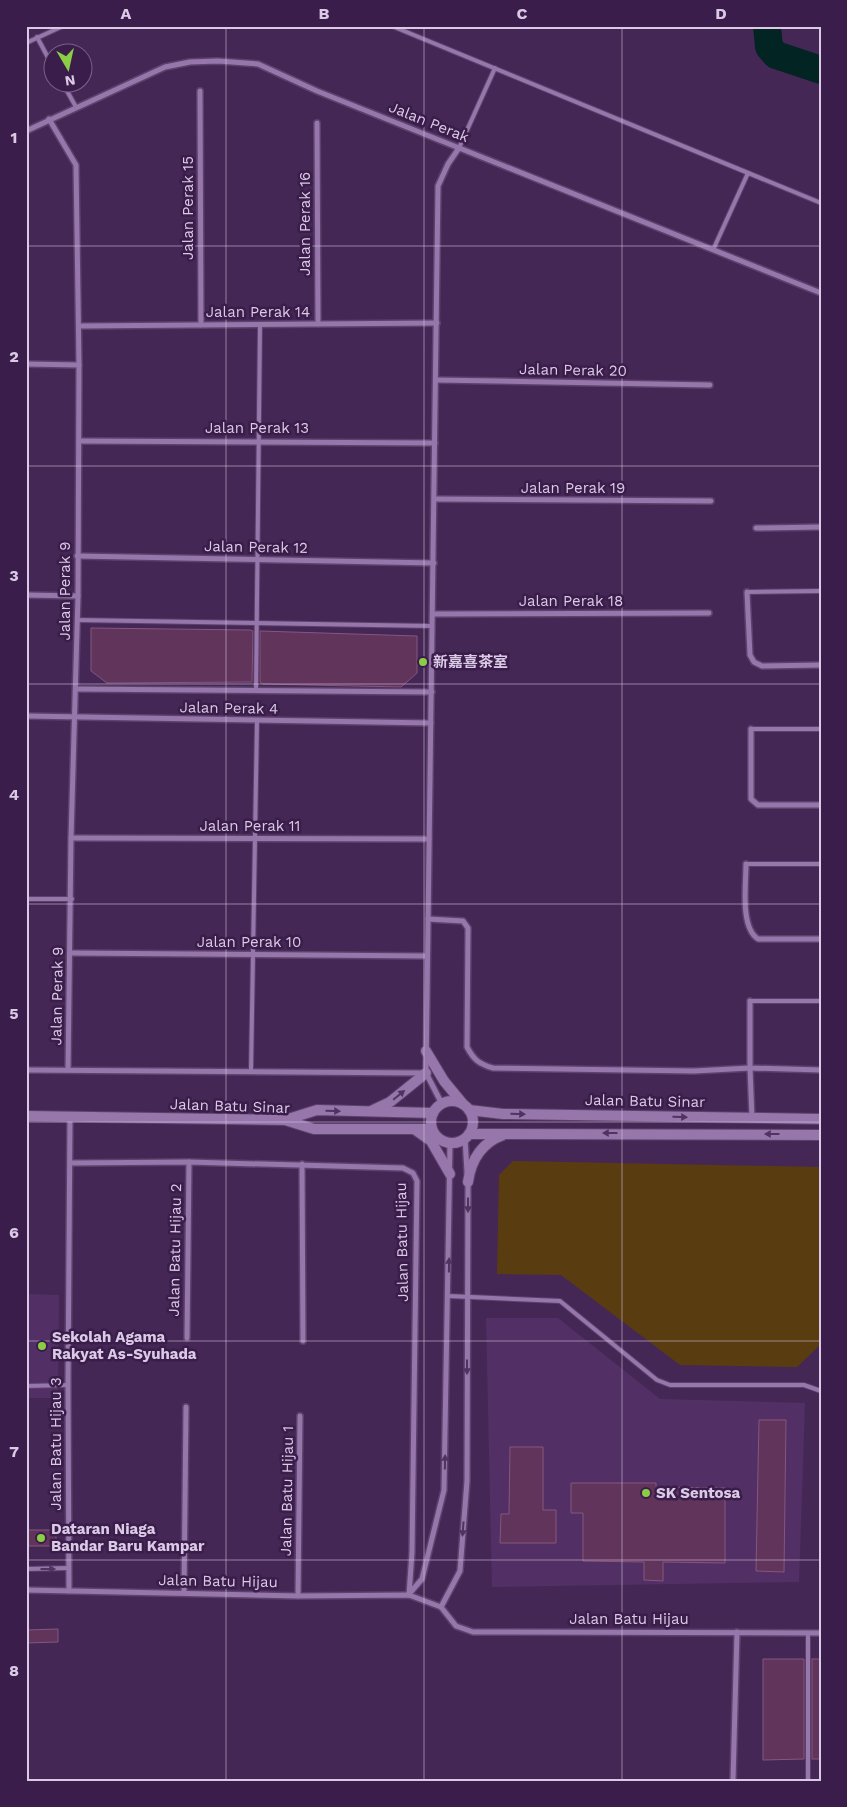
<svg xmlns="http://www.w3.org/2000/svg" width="847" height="1807" font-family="'Work Sans','Noto Sans SC',sans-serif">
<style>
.built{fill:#523065}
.green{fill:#5a3c11}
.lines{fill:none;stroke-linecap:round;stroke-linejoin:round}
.river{stroke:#022524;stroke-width:28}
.building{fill:#61345c;stroke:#86567f}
.lane-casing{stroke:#5c426a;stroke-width:6}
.street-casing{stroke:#5c426a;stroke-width:8}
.secondary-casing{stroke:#5c426a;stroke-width:12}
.lane{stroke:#9676ab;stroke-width:4}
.street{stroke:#9676ab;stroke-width:5}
.secondary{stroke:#9676ab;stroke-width:10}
.oneway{fill:#513362}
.grid{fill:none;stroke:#dbcae6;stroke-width:1;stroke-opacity:0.55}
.poi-dot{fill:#8bce46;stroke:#3a1d4a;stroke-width:2}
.labels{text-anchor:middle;stroke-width:5;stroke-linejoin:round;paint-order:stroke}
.street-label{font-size:15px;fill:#dbcae6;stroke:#3a1d4a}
.poi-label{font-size:15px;font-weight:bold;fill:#dbcae6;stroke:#3a1d4a;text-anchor:start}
.neatline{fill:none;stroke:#dbcae6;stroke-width:2}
.grid-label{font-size:16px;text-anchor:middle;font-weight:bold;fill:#dbcae6}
</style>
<rect width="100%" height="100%" fill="#452756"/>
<g class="built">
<path d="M26,1294L59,1295L58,1398H26Z"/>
<path d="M486,1318H558L660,1399L805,1403L799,1582L492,1587Z"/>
</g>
<path class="green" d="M513,1161L821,1167V1344L797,1367L680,1365L561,1275L497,1274L499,1175Z"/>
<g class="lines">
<path class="river" d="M767,26L769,47L776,55L821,70"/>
</g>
<g class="building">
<path d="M91,628L250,630L253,631L252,682L107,683L91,671Z"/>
<path d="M260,631L417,636V673L401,687L263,684L260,682Z"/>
<path d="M759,1420H786L784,1572L756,1571Z"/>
<path d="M510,1447H543V1510H556V1543H500L501,1514H509Z"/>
<path d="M571,1483H656V1487L725,1488V1563L663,1562V1581L644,1580V1562L583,1561V1513H571Z"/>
<rect x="26" y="1530" width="30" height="16"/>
<path d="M58,1629V1642L26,1643V1630Z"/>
<path d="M763,1659H804V1759L763,1760Z"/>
<rect x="812" y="1659" width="9" height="100"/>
</g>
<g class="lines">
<g class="lane-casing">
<g id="lane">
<path d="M392,26L821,203"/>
<path d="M37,37L52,65"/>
<path d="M26,43L63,26"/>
<path d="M62,82L76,107"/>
<path d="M459,148L495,68"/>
<path d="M713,250L748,173"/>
<path d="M747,592L821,591"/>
<path d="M77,620L432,626"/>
<path d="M256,690L260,325"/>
<path d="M751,729H821"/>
<path d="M746,864H821"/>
<path d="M26,899H72"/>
<path d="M750,1001H821"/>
<path d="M251,1071L257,721"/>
<path d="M448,1296L560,1301L657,1380L670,1385H804L821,1391"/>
<path d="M26,1386L68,1385"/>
<path d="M26,1569L69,1568"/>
<path d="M808,1633V1781"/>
</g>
</g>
<g class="street-casing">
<g id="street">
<path d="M200,91L201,325"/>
<path d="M49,119L76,165L79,365L78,596L71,838L68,1070"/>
<path d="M317,123L318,324"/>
<path d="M26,131L165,67L190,62L218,61L258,64L317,91L821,293"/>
<path d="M79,326L437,323"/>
<path d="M26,364L79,365"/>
<path d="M436,380L710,385"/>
<path d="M79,441L435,443"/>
<path d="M435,499L711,501"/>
<path d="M756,528L821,527"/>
<path d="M77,556L434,563"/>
<path d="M747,592L750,655L754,662L762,666L821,665"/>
<path d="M26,595L78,596"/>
<path d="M433,614L709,613"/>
<path d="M76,689L432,692"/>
<path d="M26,716L431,723"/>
<path d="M751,729V799L758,805H821"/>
<path d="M71,838L429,839"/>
<path d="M746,864C746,885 740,927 758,939H821"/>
<path d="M428,919L463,921L468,928L467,1047C474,1060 479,1064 493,1068L694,1071L750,1068L752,1118"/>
<path d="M71,953L427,956"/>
<path d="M750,1001V1068L821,1070"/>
<path d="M26,1070L423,1073"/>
<path d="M442,1104L426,1073L438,186L448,164L459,148"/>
<path d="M465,1138L467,1172"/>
<path d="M71,1163L189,1162L403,1168L413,1173L417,1181L412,1552L409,1595"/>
<path d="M302,1164L303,1341"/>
<path d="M187,1338L189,1162"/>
<path d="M26,1590L298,1596L409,1595L441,1607L456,1626L473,1632L821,1633"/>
<path d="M69,1591L68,1385L70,1117"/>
<path d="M184,1593L186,1407"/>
<path d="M409,1594L422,1579L444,1490L450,1143"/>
<path d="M298,1596L300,1416"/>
<path d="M441,1607L460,1571L467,1481L468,1180"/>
<path d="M733,1781L737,1632"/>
</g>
</g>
<g class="secondary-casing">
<g id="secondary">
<path d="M426,1051L444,1081L463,1104"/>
<circle cx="452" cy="1122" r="21"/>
<path d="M373,1110L390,1102L426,1073"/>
<path d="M469,1110L503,1114L821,1119"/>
<path d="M26,1116L285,1120L314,1129H432"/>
<path d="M285,1120L317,1110L433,1113"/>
<path d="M414,1129L431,1141L450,1174"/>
<path d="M469,1134L821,1135"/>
<path d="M468,1182C471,1160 481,1143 503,1135"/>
</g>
</g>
<use href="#lane" class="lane"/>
<use href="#street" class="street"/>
<use href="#secondary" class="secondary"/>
</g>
<defs><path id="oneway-solid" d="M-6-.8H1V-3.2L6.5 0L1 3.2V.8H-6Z" transform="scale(1.25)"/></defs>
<g class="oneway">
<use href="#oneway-solid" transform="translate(399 1095) rotate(-39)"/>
<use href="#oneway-solid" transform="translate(333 1111) rotate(1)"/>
<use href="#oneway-solid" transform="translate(518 1114) rotate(1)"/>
<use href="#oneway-solid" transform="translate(680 1117) rotate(1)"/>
<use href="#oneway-solid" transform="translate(610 1133) rotate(-180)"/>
<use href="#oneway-solid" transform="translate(772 1134) rotate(-180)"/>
<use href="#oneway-solid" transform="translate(468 1205) rotate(90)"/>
<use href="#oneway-solid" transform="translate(449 1265) rotate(-89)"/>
<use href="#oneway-solid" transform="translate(467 1367) rotate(90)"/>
<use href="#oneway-solid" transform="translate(445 1462) rotate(-89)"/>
<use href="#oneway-solid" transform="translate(463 1529) rotate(94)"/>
<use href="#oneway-solid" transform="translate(48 1569)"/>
</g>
<path class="grid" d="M226,26V1781M424,26V1781M622,26V1781M26,246H821M26,466H821M26,684H821M26,904H821M26,1122H821M26,1341H821M26,1560H821"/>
<g class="poi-dot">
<circle cx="423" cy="662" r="5"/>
<circle cx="42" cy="1346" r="5"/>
<circle cx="646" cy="1493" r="5"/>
<circle cx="41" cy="1538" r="5"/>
</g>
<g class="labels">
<g class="street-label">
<text transform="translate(429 122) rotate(22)" y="5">Jalan Perak</text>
<text transform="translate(188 208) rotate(-90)" y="5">Jalan Perak 15</text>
<text transform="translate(305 224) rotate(-90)" y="5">Jalan Perak 16</text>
<text x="258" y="317">Jalan Perak 14</text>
<text transform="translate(573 370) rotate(1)" y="5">Jalan Perak 20</text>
<text x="257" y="433">Jalan Perak 13</text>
<text x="573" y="493">Jalan Perak 19</text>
<text transform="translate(256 547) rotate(1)" y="5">Jalan Perak 12</text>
<text transform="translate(65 591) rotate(-90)" y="5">Jalan Perak 9</text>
<text x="571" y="606">Jalan Perak 18</text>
<text transform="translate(229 708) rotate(1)" y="5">Jalan Perak 4</text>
<text x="250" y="831">Jalan Perak 11</text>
<text x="249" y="947">Jalan Perak 10</text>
<text transform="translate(57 996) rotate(-89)" y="5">Jalan Perak 9</text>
<text transform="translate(645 1101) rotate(1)" y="5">Jalan Batu Sinar</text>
<text transform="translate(230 1106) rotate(2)" y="5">Jalan Batu Sinar</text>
<text transform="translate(402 1242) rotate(-91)" y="5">Jalan Batu Hijau</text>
<text transform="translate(175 1250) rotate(-89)" y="5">Jalan Batu Hijau 2</text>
<text transform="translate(56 1444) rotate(-90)" y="5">Jalan Batu Hijau 3</text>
<text transform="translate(287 1491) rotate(-89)" y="5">Jalan Batu Hijau 1</text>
<text transform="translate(218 1581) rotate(1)" y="5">Jalan Batu Hijau</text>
<text x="629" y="1624">Jalan Batu Hijau</text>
</g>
<g class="poi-label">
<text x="433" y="667">新嘉喜茶室</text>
<text x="52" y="1342">Sekolah Agama<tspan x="52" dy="17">Rakyat As-Syuhada</tspan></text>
<text x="656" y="1498">SK Sentosa</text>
<text x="51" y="1534">Dataran Niaga<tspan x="51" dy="17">Bandar Baru Kampar</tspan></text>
</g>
</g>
<rect width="847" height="1807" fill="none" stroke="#3a1d4a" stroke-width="55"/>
<g transform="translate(68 68) rotate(171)"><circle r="24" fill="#3a1d4a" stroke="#7a6288"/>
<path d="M0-4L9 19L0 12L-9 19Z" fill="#8bce46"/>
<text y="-8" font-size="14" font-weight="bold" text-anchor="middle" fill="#dbcae6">N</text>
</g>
<rect x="28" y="28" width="792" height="1752" class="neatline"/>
<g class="grid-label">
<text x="126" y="19">A</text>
<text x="324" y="19">B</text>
<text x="522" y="19">C</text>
<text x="721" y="19">D</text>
<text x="14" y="143">1</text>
<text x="14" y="362">2</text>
<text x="14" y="581">3</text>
<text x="14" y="800">4</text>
<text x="14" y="1019">5</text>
<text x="14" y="1238">6</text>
<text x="14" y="1457">7</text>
<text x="14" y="1676">8</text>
</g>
</svg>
